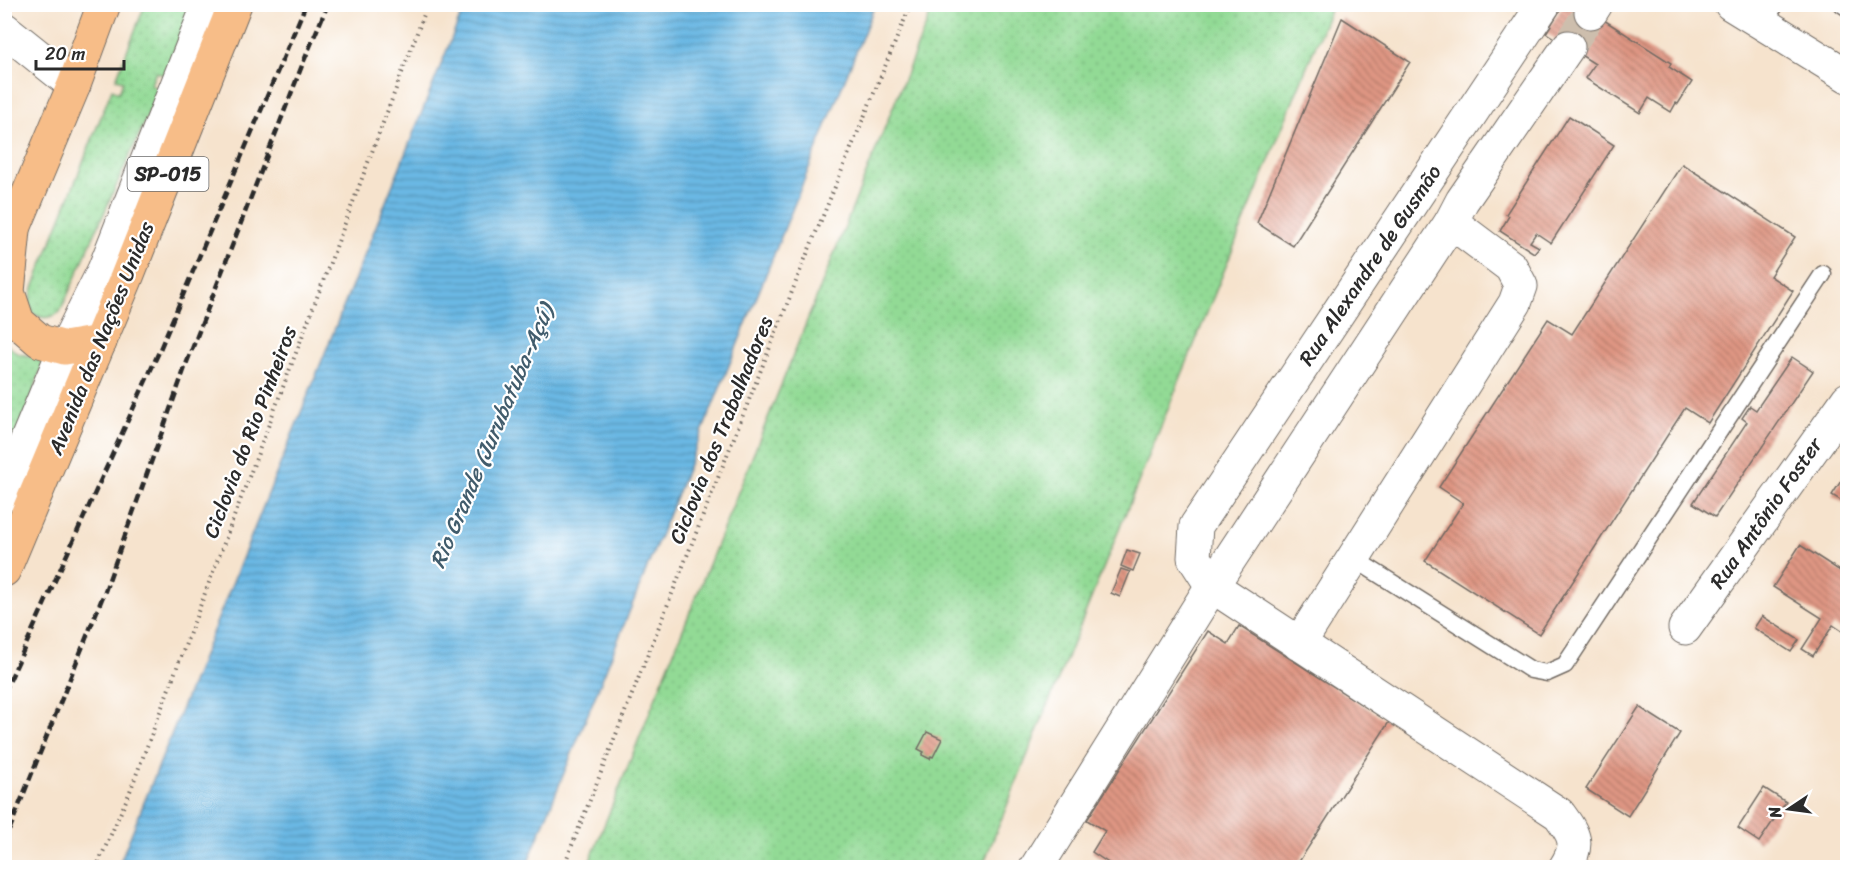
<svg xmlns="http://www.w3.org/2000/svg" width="1852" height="872" font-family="Sriracha,sans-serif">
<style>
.grass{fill:url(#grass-dots);stroke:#5e8260;stroke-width:1.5}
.water{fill:url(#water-rules);stroke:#4a7288;stroke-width:1.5}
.building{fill:url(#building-back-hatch)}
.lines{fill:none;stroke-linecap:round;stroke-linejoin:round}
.minor-tunnel{stroke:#cdbead;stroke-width:33;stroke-dasharray:33 16;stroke-linecap:butt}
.service-casing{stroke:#726b64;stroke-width:19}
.minor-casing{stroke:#726b64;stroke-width:35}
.trunk-casing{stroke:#726b64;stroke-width:35}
.path{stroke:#726b64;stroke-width:4;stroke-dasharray:1.5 4.5;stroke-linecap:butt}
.service{stroke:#fff;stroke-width:16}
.minor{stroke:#fff;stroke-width:33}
.trunk{stroke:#f7bd88;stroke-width:33}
.rail{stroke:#2b2b2b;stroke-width:4.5;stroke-dasharray:9 4.5;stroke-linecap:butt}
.labels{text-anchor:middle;stroke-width:4.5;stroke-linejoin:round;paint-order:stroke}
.shield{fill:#fff;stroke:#6b6b6b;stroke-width:1.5}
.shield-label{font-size:20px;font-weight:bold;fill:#2b2b2b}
.street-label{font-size:21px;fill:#2b2b2b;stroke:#fff}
.water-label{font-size:22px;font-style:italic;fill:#415c6c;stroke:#fff}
</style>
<defs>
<pattern id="grass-dots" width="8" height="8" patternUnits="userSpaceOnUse" patternTransform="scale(1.5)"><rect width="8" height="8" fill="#92da95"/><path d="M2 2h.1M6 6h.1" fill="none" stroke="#7ebb81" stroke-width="1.8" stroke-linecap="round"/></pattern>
<pattern id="water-rules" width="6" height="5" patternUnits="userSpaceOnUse" patternTransform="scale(1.5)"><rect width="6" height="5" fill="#6ab8e4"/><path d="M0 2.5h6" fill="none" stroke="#5796b9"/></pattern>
<pattern id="building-back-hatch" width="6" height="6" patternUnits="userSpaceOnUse" patternTransform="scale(1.5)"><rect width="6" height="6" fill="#df9683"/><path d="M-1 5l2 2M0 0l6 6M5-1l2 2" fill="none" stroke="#b57b6b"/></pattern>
</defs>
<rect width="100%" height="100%" fill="#fff"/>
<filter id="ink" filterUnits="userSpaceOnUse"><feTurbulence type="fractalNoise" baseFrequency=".0167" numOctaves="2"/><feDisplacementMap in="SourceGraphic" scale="12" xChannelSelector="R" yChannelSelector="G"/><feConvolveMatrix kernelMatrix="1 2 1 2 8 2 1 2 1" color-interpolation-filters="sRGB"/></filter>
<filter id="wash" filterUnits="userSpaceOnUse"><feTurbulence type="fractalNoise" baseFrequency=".008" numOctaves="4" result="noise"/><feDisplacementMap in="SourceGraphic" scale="24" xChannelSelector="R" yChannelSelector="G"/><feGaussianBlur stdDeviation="1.35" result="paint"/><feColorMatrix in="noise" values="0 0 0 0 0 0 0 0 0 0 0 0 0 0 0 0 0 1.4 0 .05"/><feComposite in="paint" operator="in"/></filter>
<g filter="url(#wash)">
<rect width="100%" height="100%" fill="#f6e3cd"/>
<g class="grass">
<path d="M145,5H193L164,75L156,72L151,84L159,90L60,312C51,319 43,319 33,314L29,303L33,288L112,89L119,92L123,81L116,79Z"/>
<path d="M934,5H1332L982,867L587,868Z"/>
<path d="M5,343L17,353L44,360L5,475Z"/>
</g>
<path class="water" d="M465,5H875L526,867H118Z"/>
<g id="blocks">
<g class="building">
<path d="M1564,4H1579L1671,63L1669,67L1692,82L1678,104L1676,103L1671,112L1649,98L1640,113L1585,78L1595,64L1546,33Z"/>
<path d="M1342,18L1410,62L1293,246L1257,223Z"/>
<path d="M1569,116L1614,145L1551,243L1536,233L1530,242L1539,247L1534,253L1500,231L1509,216L1506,214Z"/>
<path d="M1682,164L1795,237L1770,276L1793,291L1708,423L1685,408L1539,634L1425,561L1463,503L1439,487L1548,319L1572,334Z"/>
<path d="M1792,357L1813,371L1715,517L1693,503L1747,422L1742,418L1750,406L1756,410Z"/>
<path d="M1848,470V505L1832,495Z"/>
<path d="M1800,545L1848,576V635L1833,625L1813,656L1802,649L1822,618L1773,587Z"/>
<path d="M1127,550L1140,554L1133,571L1121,566Z"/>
<path d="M1121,569L1130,572L1120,597L1111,593Z"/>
<path d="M1762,616L1799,640L1791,652L1754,628Z"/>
<path d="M1239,626L1389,722L1295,868H1116L1092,852L1105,831L1087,820L1208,631L1228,644Z"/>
<path d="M1639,707L1680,733L1628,816L1586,789Z"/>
<path d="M927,732L942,739L933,757L931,756L930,759L922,755L924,752L918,749Z"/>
<path d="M1764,788L1786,802L1759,842L1738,828Z"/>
</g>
</g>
</g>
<g filter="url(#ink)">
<use href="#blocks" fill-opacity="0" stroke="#726b64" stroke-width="1.5"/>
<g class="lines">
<path class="minor-tunnel" d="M1568,47L1591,12"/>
<g class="service-casing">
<g id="service">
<path d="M1842,4L1848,8"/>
<path d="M1762,24L1776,4"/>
<path d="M1353,558L1531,670L1547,673L1565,665L1823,274"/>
</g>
</g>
<g class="minor-casing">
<g id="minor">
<path d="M1544,4L1196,526L1194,558L1212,586L1559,814C1575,836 1580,844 1565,868"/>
<path d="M1731,4L1848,76"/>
<path d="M1591,12L1596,4"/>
<path d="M4,29L74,85"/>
<path d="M4,495L65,348L104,270L209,4"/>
<path d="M1685,628L1848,399"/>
<path d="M1299,644L1515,303L1521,286L1511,267L1451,222L1462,201L1568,47"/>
<path d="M1036,868L1212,586L1451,222"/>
</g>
</g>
<g class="trunk-casing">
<g id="trunk">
<path d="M14,230L8,292L18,322L40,341L65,348L100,342"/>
<path d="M4,252L74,85L104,4"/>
<path d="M4,570L126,279L235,4"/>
</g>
</g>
<g class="path">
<path d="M96,868L129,794L428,4"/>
<path d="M563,868L805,259L911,4"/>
</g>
<use href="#service" class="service"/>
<use href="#minor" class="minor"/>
<use href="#trunk" class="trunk"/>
<g class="rail">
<path d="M4,693L158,354L306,4"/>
<path d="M4,843L105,591L187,362L303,63L328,4"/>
</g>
</g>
</g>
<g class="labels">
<rect class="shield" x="127.5" y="157" width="81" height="34" rx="4.5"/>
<g class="shield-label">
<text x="168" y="181">SP-015</text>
</g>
<g class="street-label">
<text transform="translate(1370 265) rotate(-56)" y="7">Rua Alexandre de Gusmão</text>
<text transform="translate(101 338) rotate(-68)" y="7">Avenida das Nações Unidas</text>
<text transform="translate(721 430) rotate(-68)" y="7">Ciclovia dos Trabalhadores</text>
<text transform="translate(250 432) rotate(-69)" y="7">Ciclovia do Rio Pinheiros</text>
<text transform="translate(1766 513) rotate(-55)" y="7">Rua Antônio Foster</text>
</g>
<g class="water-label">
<text transform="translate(491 436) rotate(-67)" y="8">Rio Grande (Jurubatuba-Açú)</text>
</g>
</g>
<rect width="1852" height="872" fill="none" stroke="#fff" stroke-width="24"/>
<g transform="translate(1789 809) rotate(257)" stroke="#ffffff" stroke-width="4.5" paint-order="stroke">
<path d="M0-4.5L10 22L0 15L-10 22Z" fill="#2b2b2b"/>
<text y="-9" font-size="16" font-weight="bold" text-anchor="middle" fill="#2b2b2b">N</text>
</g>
<path d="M36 60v9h88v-9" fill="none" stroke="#2b2b2b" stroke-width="3"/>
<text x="45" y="60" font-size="18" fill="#2b2b2b" stroke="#ffffff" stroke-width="4.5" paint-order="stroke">20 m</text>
</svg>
